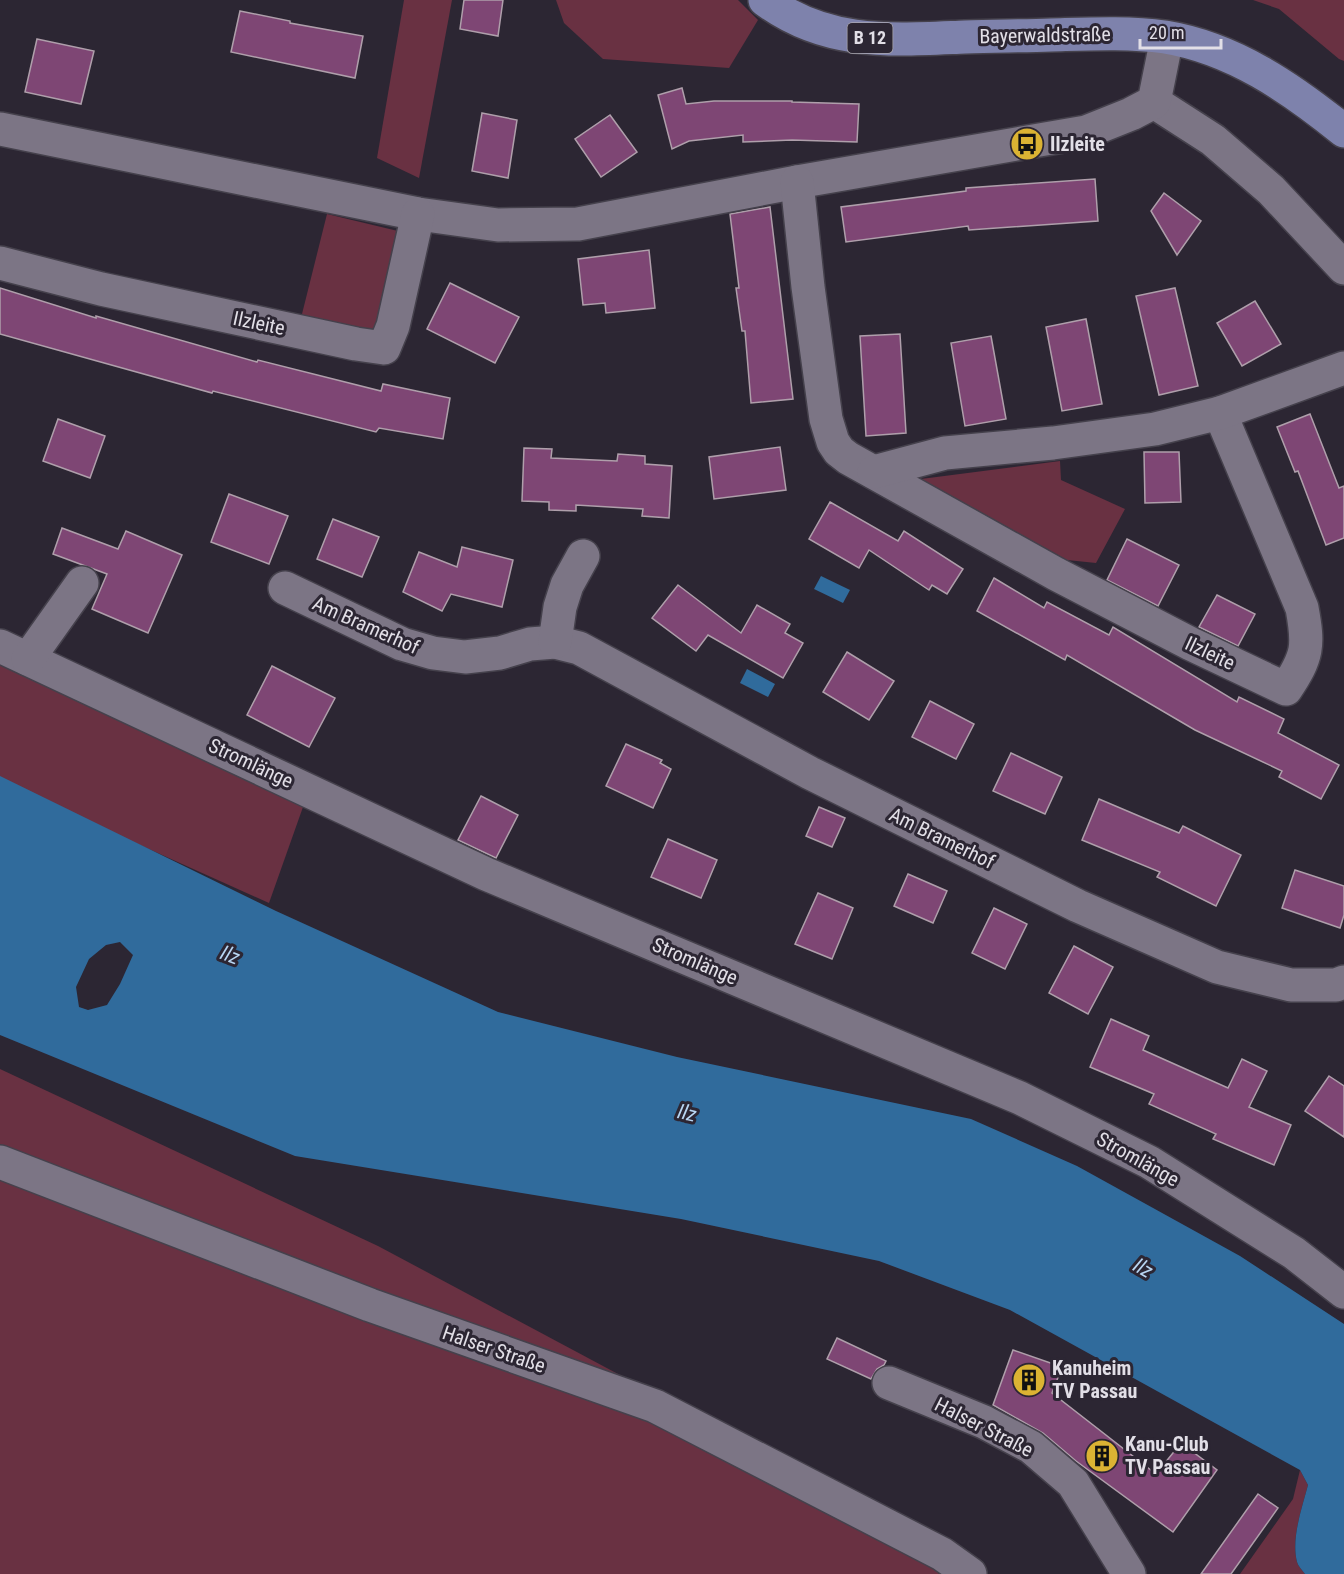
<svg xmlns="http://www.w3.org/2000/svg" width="1344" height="1574" font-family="'Roboto Condensed',sans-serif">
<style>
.green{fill:#693142}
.water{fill:#306b9c;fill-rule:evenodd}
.building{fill:#7e4674;stroke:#af9fab;stroke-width:1.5}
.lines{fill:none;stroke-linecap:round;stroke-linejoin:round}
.minor-casing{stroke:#45414c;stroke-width:36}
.major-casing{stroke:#45414c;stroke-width:36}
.minor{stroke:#7c7585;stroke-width:33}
.major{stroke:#7e82ac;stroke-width:33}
.labels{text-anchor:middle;stroke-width:6;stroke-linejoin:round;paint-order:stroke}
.shield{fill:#2c2633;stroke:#aba8b1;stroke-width:1.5}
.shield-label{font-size:18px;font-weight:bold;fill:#e2dfe7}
.street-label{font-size:20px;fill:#e2dfe7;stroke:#2c2633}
.poi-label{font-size:20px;font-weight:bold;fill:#e2dfe7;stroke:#2c2633;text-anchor:start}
.water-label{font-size:21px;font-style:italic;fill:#b9d7f4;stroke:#2c2633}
</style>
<rect width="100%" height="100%" fill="#2c2633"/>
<g class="green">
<path d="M404,0H452L419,178L377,158Z"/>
<path d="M556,0H738L758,20L729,68L603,59L564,23Z"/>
<path d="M1253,0H1344V61L1339,59L1279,9Z"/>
<path d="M327,214L402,232L376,341L300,322Z"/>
<path d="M1060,461L1061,480L1125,509L1096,563L1067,560L921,479Z"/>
<path d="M0,662L126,720L303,807L269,903L0,782Z"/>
<path d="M0,1069L378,1246L959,1556L938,1574H0Z"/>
<path d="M1300,1470L1308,1485C1302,1508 1291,1538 1297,1562C1298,1566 1302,1570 1305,1574H1240L1293,1499Z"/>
</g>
<g class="water">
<path d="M821,576L850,590L843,603L814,589Z"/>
<path d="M747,669L775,684L768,697L740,683Z"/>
<path d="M0,776L276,911L498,1012L677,1057L971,1119L1077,1166L1240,1256L1344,1324V1574H1305C1302,1570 1298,1566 1297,1562C1291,1538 1302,1508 1308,1485L1300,1470L1010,1310L879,1261L681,1219L295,1156L0,1035ZM120,942L133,955L120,984L107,1005L88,1010L79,1007L76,987L89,959L106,945Z"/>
</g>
<g class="building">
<path d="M464,0H503L498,36L460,29Z"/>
<path d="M240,11L290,21V23L363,36L355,78L231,52Z"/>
<path d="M37,39L94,51L81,104L25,92Z"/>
<path d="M682,88L686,104L714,101H792V102L859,104L857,142L792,140L743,142V135L689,141L672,149L658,95Z"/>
<path d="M482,113L517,120L508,178L472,171Z"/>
<path d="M610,115L637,152L601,177L575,139Z"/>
<path d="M1095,179L1098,221L969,230L968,226L846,242L841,207L966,191V188Z"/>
<path d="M1164,193L1201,221L1177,255L1151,211Z"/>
<path d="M770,207L793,399L751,403L745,331H742L736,288H739L730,214Z"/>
<path d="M649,250L655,308L606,313L605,303L583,305L578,259Z"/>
<path d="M450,283L519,317L495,363L427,329Z"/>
<path d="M0,288L96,318V316L257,362L258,360L381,391L383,384L450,398L443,439L379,428L376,432L213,391L212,393L0,334Z"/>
<path d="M1175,288L1198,386L1159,395L1136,296Z"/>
<path d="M1255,301L1281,344L1242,366L1217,323Z"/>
<path d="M1086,319L1102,404L1062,411L1046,327Z"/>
<path d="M900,334L906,433L866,436L860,336Z"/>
<path d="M991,336L1006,419L965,426L951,343Z"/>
<path d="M1310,414L1339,488L1344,486V538L1326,545L1298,471L1295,472L1277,427Z"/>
<path d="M58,419L105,436L90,478L43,461Z"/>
<path d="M780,447L786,490L714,499L709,457Z"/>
<path d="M524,448L552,449L551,458L617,461L618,454L645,456V464L672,466L669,518L642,516L643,509L576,505V511L549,510V502L522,501Z"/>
<path d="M1144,452H1179L1181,502L1145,503Z"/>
<path d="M229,494L288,516L269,564L211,542Z"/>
<path d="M830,502L898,541L904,531L963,569L947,594L932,585L929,590L869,550L859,568L809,539Z"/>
<path d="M333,519L379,537L362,577L317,559Z"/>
<path d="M62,528L118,549L126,531L182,555L148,633L92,609L107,574L53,554Z"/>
<path d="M1127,539L1179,565L1158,606L1107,580Z"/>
<path d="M462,547L513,560L502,607L451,594L442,611L403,592L419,552L457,567Z"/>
<path d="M994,578L1044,608L1047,602L1109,635L1113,627L1237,702L1239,697L1284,719L1278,733L1339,765L1321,799L1279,777L1282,771L1195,730L1067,655L1065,660L977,611Z"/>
<path d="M678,585L741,633L757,605L790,624L785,633L803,643L783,678L708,635L696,651L652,618Z"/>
<path d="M1217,595L1255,614L1238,646L1199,627Z"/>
<path d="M847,652L894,681L869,720L823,692Z"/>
<path d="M272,666L335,698L309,747L247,715Z"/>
<path d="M930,701L974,724L956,759L912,737Z"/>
<path d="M626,744L662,760L660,763L671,769L653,808L606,786Z"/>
<path d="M1011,753L1062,777L1045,814L993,791Z"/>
<path d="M481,796L518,815L496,858L458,840Z"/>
<path d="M1099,799L1179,833L1183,826L1241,855L1216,906L1157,877L1160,872L1082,840Z"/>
<path d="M819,807L845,818L832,847L806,836Z"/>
<path d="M668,839L717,860L701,898L651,877Z"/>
<path d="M1295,870L1344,886V915L1340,928L1282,908Z"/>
<path d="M908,874L947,891L933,923L894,906Z"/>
<path d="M818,893L853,908L832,959L795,944Z"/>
<path d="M994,908L1027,924L1005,969L972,953Z"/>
<path d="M1074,946L1113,967L1088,1014L1049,993Z"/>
<path d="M1111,1019L1149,1036L1143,1050L1228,1088L1242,1059L1267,1071L1249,1107L1291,1125L1274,1165L1213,1139L1216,1134L1149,1104L1154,1094L1090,1067Z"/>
<path d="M1329,1076L1344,1086V1137L1305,1111Z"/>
<path d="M837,1338L886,1361L884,1365L877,1369L871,1379L827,1359Z"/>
<path d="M1013,1350L1062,1367L1052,1393L1156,1474L1181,1443L1217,1470L1173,1532L1076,1461L1043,1433L993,1405Z"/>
<path d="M1258,1494L1278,1508L1231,1574H1201Z"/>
</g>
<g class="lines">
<g class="minor-casing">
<g id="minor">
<path d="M1154,102L1213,140L1271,190L1344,268"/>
<path d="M0,129L418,214L498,225L578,224L797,182L1086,132L1131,114L1154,102L1167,38"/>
<path d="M797,182L808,287L826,419L833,442L839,451L848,458L1056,574L1191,644L1286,689C1308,656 1309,646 1302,608L1220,413"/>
<path d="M0,263L101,289L356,344L384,348L393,326L418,214"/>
<path d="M874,472L945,453L1053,443L1155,429L1220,413L1344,368"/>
<path d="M285,588L402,644L433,653L465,657L500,653L530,644L555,642L579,648L810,773L1078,906L1217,967L1291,985H1336L1344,982"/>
<path d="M555,642L560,607L567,585L583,556"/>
<path d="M0,646L486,874L1020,1098L1149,1162L1294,1253L1344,1292"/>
<path d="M28,659L82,583"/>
<path d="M0,1162L370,1305L655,1406L942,1554L970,1574"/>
<path d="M889,1383L984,1422L1031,1447L1073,1483L1129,1574"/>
</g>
</g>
<g class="major-casing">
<path id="major" d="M765,0C827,46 892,40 965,37C994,36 1023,36 1051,35C1089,34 1127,32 1165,37C1233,48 1291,88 1344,131"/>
</g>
<use href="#minor" class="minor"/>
<use href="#major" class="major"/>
</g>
<defs>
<g id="bus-disc" transform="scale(1.725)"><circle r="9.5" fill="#dbb333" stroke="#2c2633"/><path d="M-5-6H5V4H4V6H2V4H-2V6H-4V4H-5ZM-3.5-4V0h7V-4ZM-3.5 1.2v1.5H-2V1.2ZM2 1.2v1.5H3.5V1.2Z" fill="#111"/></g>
<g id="building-disc" transform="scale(1.725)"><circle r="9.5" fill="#dbb333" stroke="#2c2633"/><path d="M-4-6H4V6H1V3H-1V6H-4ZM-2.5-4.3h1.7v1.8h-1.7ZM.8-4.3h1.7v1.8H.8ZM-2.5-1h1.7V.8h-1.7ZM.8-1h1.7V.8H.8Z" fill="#111"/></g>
</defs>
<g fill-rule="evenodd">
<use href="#bus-disc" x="1027" y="144"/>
<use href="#building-disc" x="1029" y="1380"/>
<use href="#building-disc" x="1102" y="1456"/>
</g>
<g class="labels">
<rect class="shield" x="847.5" y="23" width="45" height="30" rx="4.5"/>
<g class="shield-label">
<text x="870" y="44">B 12</text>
</g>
<g class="street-label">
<text transform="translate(1045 35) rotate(-1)" y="7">Bayerwaldstraße</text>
<text transform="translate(259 323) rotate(12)" y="7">Ilzleite</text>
<text transform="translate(366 625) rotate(24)" y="7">Am Bramerhof</text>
<text transform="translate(1210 653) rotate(25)" y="7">Ilzleite</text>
<text transform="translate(251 763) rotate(25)" y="7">Stromlänge</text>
<text transform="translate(942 838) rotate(26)" y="7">Am Bramerhof</text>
<text transform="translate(695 961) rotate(23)" y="7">Stromlänge</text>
<text transform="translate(1138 1159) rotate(29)" y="7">Stromlänge</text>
<text transform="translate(494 1349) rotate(19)" y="7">Halser Straße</text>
<text transform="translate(984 1427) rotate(27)" y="7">Halser Straße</text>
</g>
<g class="poi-label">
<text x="1050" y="151">Ilzleite</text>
<text x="1052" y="1375">Kanuheim<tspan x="1052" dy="23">TV Passau</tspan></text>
<text x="1125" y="1451">Kanu-Club<tspan x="1125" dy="23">TV Passau</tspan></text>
</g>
<g class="water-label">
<text transform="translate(230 955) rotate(21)" y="7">Ilz</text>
<text transform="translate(687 1113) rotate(13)" y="7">Ilz</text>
<text transform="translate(1143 1268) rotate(30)" y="7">Ilz</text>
</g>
</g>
<path d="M1140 39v9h81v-9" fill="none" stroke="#e2dfe7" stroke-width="3"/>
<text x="1149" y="39" font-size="18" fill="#e2dfe7" stroke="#2c2633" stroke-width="4.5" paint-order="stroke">20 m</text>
</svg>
